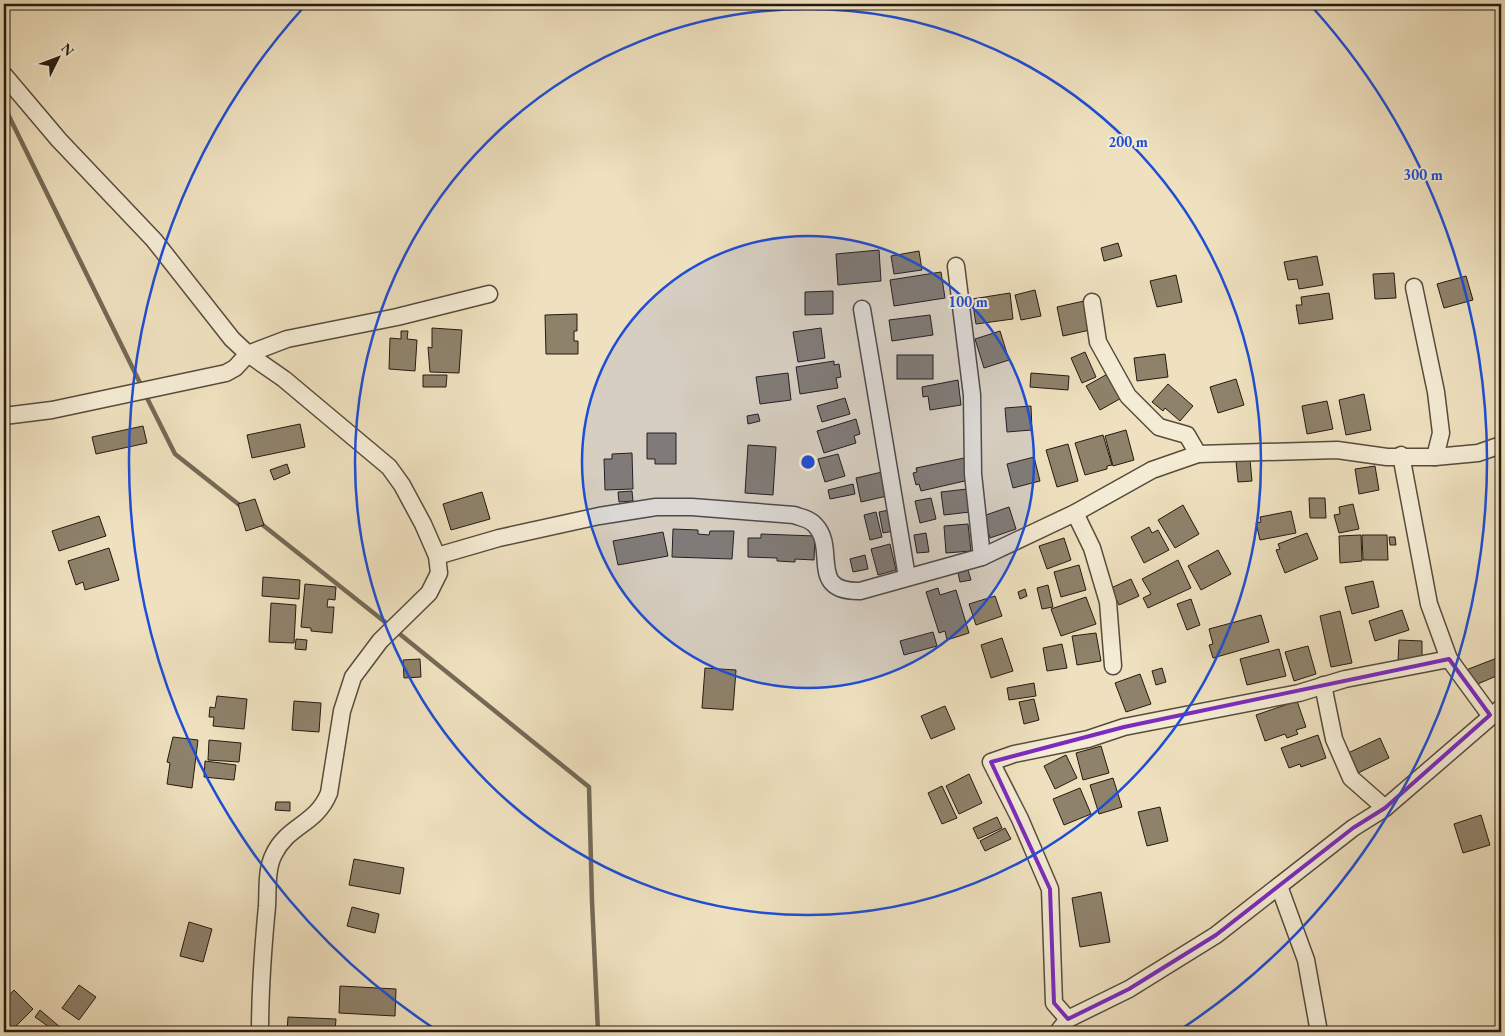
<svg xmlns="http://www.w3.org/2000/svg" width="1505" height="1036" font-family="'EB Garamond',serif">
<style>
.lines{fill:none;stroke-linecap:round;stroke-linejoin:round}
.stream{stroke:#746a56;stroke-width:4.5}
.building{fill:#8e826b;stroke:#241b10}
.minor-casing{stroke:#574c3c;stroke-width:19}
.minor{stroke:#f5ecd5;stroke-width:16}
.marked{fill:none;stroke:#7b2cbf;stroke-width:4;stroke-linejoin:round}
.ring{fill:none;stroke:#1d4ed8;stroke-width:2.5}
.centre{fill:#1d4ed8;stroke:#f5ecd5;stroke-width:2.5}
.ring-label{font-size:15px;text-anchor:middle;font-weight:bold;fill:#1d4ed8;stroke:#f5ecd5;stroke-width:4;stroke-linejoin:round;paint-order:stroke}
</style>
<rect width="100%" height="100%" fill="#efe1bf"/>
<filter id="stains"><feTurbulence type="fractalNoise" baseFrequency=".004" numOctaves="4"/><feColorMatrix values="0 0 0 0 .2 0 0 0 0 .09 0 0 0 0 .02 0 0 0 .5 -.17"/></filter>
<radialGradient id="worn" r=".72"><stop offset=".6" stop-color="#630" stop-opacity="0"/><stop offset="1" stop-color="#630" stop-opacity=".3"/></radialGradient>
<g class="lines">
<g class="stream">
<path d="M4,106L142,387"/>
<path d="M145,394L175,454L242,507"/>
<path d="M259,522L390,626"/>
<path d="M396,631L589,787L592,901L598,1032"/>
</g>
</g>
<g class="building">
<path d="M1118,243L1122,256L1104,261L1101,248Z"/>
<path d="M879,250L881,281L838,285L836,254Z"/>
<path d="M919,251L922,270L894,274L891,256Z"/>
<path d="M1317,256L1323,285L1299,289L1297,279L1288,280L1284,262Z"/>
<path d="M941,272L945,298L894,306L890,280Z"/>
<path d="M1394,273L1396,298L1375,299L1373,274Z"/>
<path d="M1176,275L1182,302L1157,307L1150,281Z"/>
<path d="M1466,276L1473,300L1444,308L1437,284Z"/>
<path d="M1035,290L1041,316L1021,320L1015,295Z"/>
<path d="M833,291V314L805,315V292Z"/>
<path d="M1010,293L1013,319L976,324L972,299Z"/>
<path d="M1329,293L1333,319L1299,324L1296,305H1302L1301,297Z"/>
<path d="M1084,301L1090,330L1063,336L1057,307Z"/>
<path d="M577,314V331H574V341H578V354H546L545,315Z"/>
<path d="M930,315L933,335L892,341L889,320Z"/>
<path d="M432,328L462,330L459,373L430,372L428,347L432,348Z"/>
<path d="M821,328L825,358L798,362L793,332Z"/>
<path d="M401,331H408L407,339L417,340L415,371L389,369L390,338L401,339Z"/>
<path d="M1000,331L1009,360L984,368L975,339Z"/>
<path d="M1085,352L1096,377L1082,383L1071,358Z"/>
<path d="M1165,354L1168,377L1137,381L1134,358Z"/>
<rect x="897" y="355" width="36" height="24"/>
<path d="M834,361V365L839,364L841,377L836,378L838,388L800,394L796,367Z"/>
<path d="M1111,372L1125,396L1100,410L1086,386Z"/>
<path d="M788,373L791,400L760,404L756,377Z"/>
<path d="M1031,373L1069,376L1068,390L1030,387Z"/>
<path d="M423,375H447L446,387H423Z"/>
<path d="M1236,379L1244,405L1218,413L1210,387Z"/>
<path d="M958,380L961,405L930,410L928,396L923,397L922,387Z"/>
<path d="M1168,384L1193,406L1180,421L1165,408L1163,411L1152,402Z"/>
<path d="M1364,394L1371,430L1346,435L1339,400Z"/>
<path d="M845,398L850,414L822,422L817,406Z"/>
<path d="M1327,401L1333,429L1307,434L1302,406Z"/>
<path d="M1031,406L1032,430L1007,432L1005,408Z"/>
<path d="M758,414L760,421L748,424L747,416Z"/>
<path d="M856,419L860,434L854,436L856,443L824,453L817,431Z"/>
<path d="M300,424L305,447L252,458L247,435Z"/>
<path d="M143,426L147,443L96,454L92,437Z"/>
<path d="M1126,430L1134,460L1113,466L1105,436Z"/>
<path d="M647,433H676V464H655V459H647Z"/>
<path d="M1103,435L1112,465L1107,466V469L1085,475L1075,443Z"/>
<path d="M1068,444L1078,481L1057,487L1046,450Z"/>
<path d="M748,445L776,447L773,495L745,493Z"/>
<path d="M632,453L633,489L605,490L604,459H612V454Z"/>
<path d="M838,454L845,476L825,482L818,459Z"/>
<path d="M1034,457L1040,481L1013,488L1007,464Z"/>
<path d="M964,458L969,480L921,491L919,484L916,485L913,473L917,472L916,468Z"/>
<path d="M1250,460L1252,481L1238,482L1236,461Z"/>
<path d="M287,464L290,473L274,480L270,470Z"/>
<path d="M1375,466L1379,490L1359,494L1355,469Z"/>
<path d="M882,472L887,496L861,502L856,478Z"/>
<path d="M853,484L855,494L830,499L828,490Z"/>
<path d="M967,489L970,512L944,515L941,492Z"/>
<path d="M632,491L633,501L619,502L618,492Z"/>
<path d="M482,492L490,519L451,530L443,504Z"/>
<path d="M931,498L936,519L920,523L915,501Z"/>
<path d="M1309,498H1325L1326,518H1310Z"/>
<path d="M255,499L264,525L246,531L238,504Z"/>
<path d="M1353,504L1359,529L1339,533L1334,515L1340,514L1339,507Z"/>
<path d="M1183,505L1199,534L1175,548L1158,520Z"/>
<path d="M1009,507L1016,529L990,538L983,516Z"/>
<path d="M889,510L894,531L883,533L879,512Z"/>
<path d="M1291,511L1296,533L1260,540L1256,523L1261,522L1260,517Z"/>
<path d="M876,512L882,537L870,540L864,515Z"/>
<path d="M99,516L106,536L59,551L52,531Z"/>
<path d="M968,524L971,551L946,553L944,526Z"/>
<path d="M1149,527L1152,533L1158,530L1169,550L1144,563L1131,537Z"/>
<path d="M673,529L698,530V534L709,535L710,531H734L732,559L672,557Z"/>
<path d="M663,532L668,556L618,565L613,541Z"/>
<path d="M926,533L929,552L917,553L914,535Z"/>
<path d="M1307,533L1318,559L1285,573L1276,550L1280,549L1278,544Z"/>
<path d="M761,534L815,536L814,560L795,559V562L777,561V558L748,557V538H761Z"/>
<path d="M1361,535L1362,561L1340,563L1339,536Z"/>
<path d="M1362,535H1387L1388,560H1363Z"/>
<path d="M1389,537H1395L1396,545H1390Z"/>
<path d="M1064,538L1071,560L1047,569L1039,546Z"/>
<path d="M890,544L896,570L878,575L871,549Z"/>
<path d="M109,548L119,580L85,590L83,582L76,585L68,561Z"/>
<path d="M1218,550L1231,574L1201,590L1188,566Z"/>
<path d="M865,555L868,569L853,572L850,559Z"/>
<path d="M1178,560L1191,588L1148,608L1143,598L1151,594L1142,579Z"/>
<path d="M1079,565L1086,590L1061,597L1054,572Z"/>
<path d="M968,570L971,580L960,582L958,573Z"/>
<path d="M263,577L300,580L299,599L262,596Z"/>
<path d="M1131,579L1139,596L1119,605L1111,588Z"/>
<path d="M1373,581L1379,607L1352,614L1345,587Z"/>
<path d="M305,584L336,587L335,600L328,599L327,607H334L332,633L311,631V628L301,627Z"/>
<path d="M1048,585L1053,607L1042,609L1037,588Z"/>
<path d="M938,588L940,595L956,590L969,633L947,640L945,631L939,633L926,592Z"/>
<path d="M1025,589L1027,596L1020,599L1018,592Z"/>
<path d="M995,596L1002,616L976,625L969,604Z"/>
<path d="M1086,597L1096,624L1061,636L1051,609Z"/>
<path d="M1191,599L1200,625L1187,630L1177,604Z"/>
<path d="M271,603L296,605L294,643L269,642Z"/>
<path d="M1402,610L1409,630L1375,641L1369,621Z"/>
<path d="M1340,611L1352,663L1331,667L1320,616Z"/>
<path d="M1261,615L1269,642L1213,658L1209,645L1213,644L1209,629Z"/>
<path d="M933,632L937,646L904,655L900,641Z"/>
<path d="M1096,633L1101,661L1077,665L1072,636Z"/>
<path d="M1002,638L1013,671L991,678L981,645Z"/>
<path d="M296,639L307,640L306,650L295,649Z"/>
<path d="M1399,640L1422,641V661H1398Z"/>
<path d="M1062,644L1067,668L1047,671L1043,648Z"/>
<path d="M1308,646L1316,674L1294,681L1285,652Z"/>
<path d="M1279,649L1286,676L1247,685L1240,659Z"/>
<path d="M1497,658L1501,674L1473,686L1466,670Z"/>
<path d="M420,659L421,677L404,678L403,660Z"/>
<path d="M705,668L736,670L733,710L702,708Z"/>
<path d="M1162,668L1166,682L1156,685L1152,671Z"/>
<path d="M1140,674L1151,704L1126,712L1115,683Z"/>
<path d="M1034,683L1036,696L1009,700L1007,688Z"/>
<path d="M217,696L247,699L244,729L213,726L214,717H209L210,707L215,708Z"/>
<path d="M1034,699L1039,720L1024,724L1019,702Z"/>
<path d="M294,701L321,703L319,732L292,730Z"/>
<path d="M1297,701L1306,727L1296,730L1298,734L1287,738L1285,734L1265,741L1256,715Z"/>
<path d="M945,706L955,729L931,739L921,716Z"/>
<path d="M1318,735L1326,758L1301,767L1300,764L1289,768L1281,748Z"/>
<path d="M173,737L198,740L192,788L167,784L170,763L167,762Z"/>
<path d="M1380,738L1389,758L1356,774L1346,754Z"/>
<path d="M209,740L241,743L239,762L208,760Z"/>
<path d="M1101,746L1109,773L1083,780L1076,753Z"/>
<path d="M1066,755L1077,778L1055,789L1044,766Z"/>
<path d="M205,761L236,765L234,780L204,777Z"/>
<path d="M969,774L982,803L959,814L946,786Z"/>
<path d="M1113,778L1122,807L1099,814L1090,785Z"/>
<path d="M942,786L957,818L942,824L928,793Z"/>
<path d="M1080,788L1091,814L1064,825L1053,799Z"/>
<path d="M276,802H290V811L275,810Z"/>
<path d="M1160,807L1168,841L1147,846L1138,812Z"/>
<path d="M1481,815L1490,845L1463,853L1454,824Z"/>
<path d="M997,817L1002,828L978,839L973,828Z"/>
<path d="M1005,828L1011,839L985,851L980,841Z"/>
<path d="M354,859L404,868L400,894L349,885Z"/>
<path d="M1101,892L1110,942L1080,947L1072,898Z"/>
<path d="M352,907L379,914L375,933L347,926Z"/>
<path d="M189,922L212,929L203,962L180,956Z"/>
<path d="M4,965L10,972L4,978Z"/>
<path d="M79,985L96,997L79,1020L62,1008Z"/>
<path d="M340,986L396,989L395,1016L339,1013Z"/>
<path d="M14,990L33,1009L11,1031L4,1024V1001Z"/>
<path d="M40,1010L60,1027L56,1032L35,1017Z"/>
<path d="M288,1017L336,1019L335,1032H287Z"/>
</g>
<g class="lines">
<g class="minor-casing">
<g id="minor">
<path d="M4,75L59,140L154,240L232,339L248,354L284,379L389,467L402,485L423,524L437,556L439,573L429,593L380,641L353,677L342,711L329,793C316,825 288,825 274,854C266,869 268,890 267,906C263,948 260,990 260,1032"/>
<path d="M956,266L972,395L973,474L982,557"/>
<path d="M1414,287L1436,392L1441,433L1435,457"/>
<path d="M1092,302L1098,342L1128,396L1159,427L1187,435L1198,454"/>
<path d="M862,309L907,577"/>
<path d="M4,416L52,410L226,373L235,368L248,354L287,339L397,317L489,294"/>
<path d="M1401,455L1429,604L1449,659L1490,715"/>
<path d="M1075,513L1092,548L1108,602L1113,666"/>
<path d="M437,556L499,538L599,516L656,507H692L794,515C802,518 810,519 815,525C838,549 807,592 860,591L982,557L1075,513L1152,470L1198,454L1337,450L1387,457H1435L1478,453L1501,445"/>
<path d="M1323,685L1334,739L1351,778L1385,808"/>
<path d="M1279,886L1306,960L1319,1032"/>
<path d="M1068,1019L1054,1003L1050,889L1020,819L991,762L1014,754L1088,739L1124,727L1299,693L1345,679L1449,659"/>
<path d="M1058,1032L1068,1019L1129,989L1216,935L1353,828L1385,808L1501,708"/>
</g>
</g>
<use href="#minor" class="minor"/>
</g>
<path class="marked" d="M1449,659L1490,715L1385,808L1353,828L1216,935L1129,989L1068,1019L1054,1003L1050,889L991,762L1124,727Z"/>
<circle cx="808" cy="462" r="226" fill="#1d4ed8" fill-opacity=".12"/>
<g class="ring">
<circle cx="808" cy="462" r="226"/>
<circle cx="808" cy="462" r="453"/>
<path d="M438 1031A679 679 0 0 1 303 8M1313 8A679 679 0 0 1 1178 1031"/>
</g>
<circle cx="808" cy="462" r="8" class="centre"/>
<g class="ring-label">
<text x="1128" y="147">200 m</text>
<text x="1423" y="180">300 m</text>
<text x="968" y="307">100 m</text>
</g>
<rect width="1505" height="1036" fill="none" stroke="#efe1bf" stroke-width="20"/>
<rect x="5" y="5" width="1495" height="1026" fill="none" stroke="#241b10" stroke-width="2.5"/>
<rect x="10" y="10" width="1485" height="1016" fill="none" stroke="#241b10"/>
<g transform="translate(58 58) rotate(48)" stroke="#f5ecd5" stroke-width="4" paint-order="stroke">
<path d="M0-4L9 19L0 12L-9 19Z" fill="#241b10"/>
<text y="-8" font-size="14" font-weight="bold" text-anchor="middle" fill="#241b10">N</text>
</g>
<rect width="100%" height="100%" filter="url(#stains)"/>
<rect width="100%" height="100%" fill="url(#worn)"/>
</svg>
